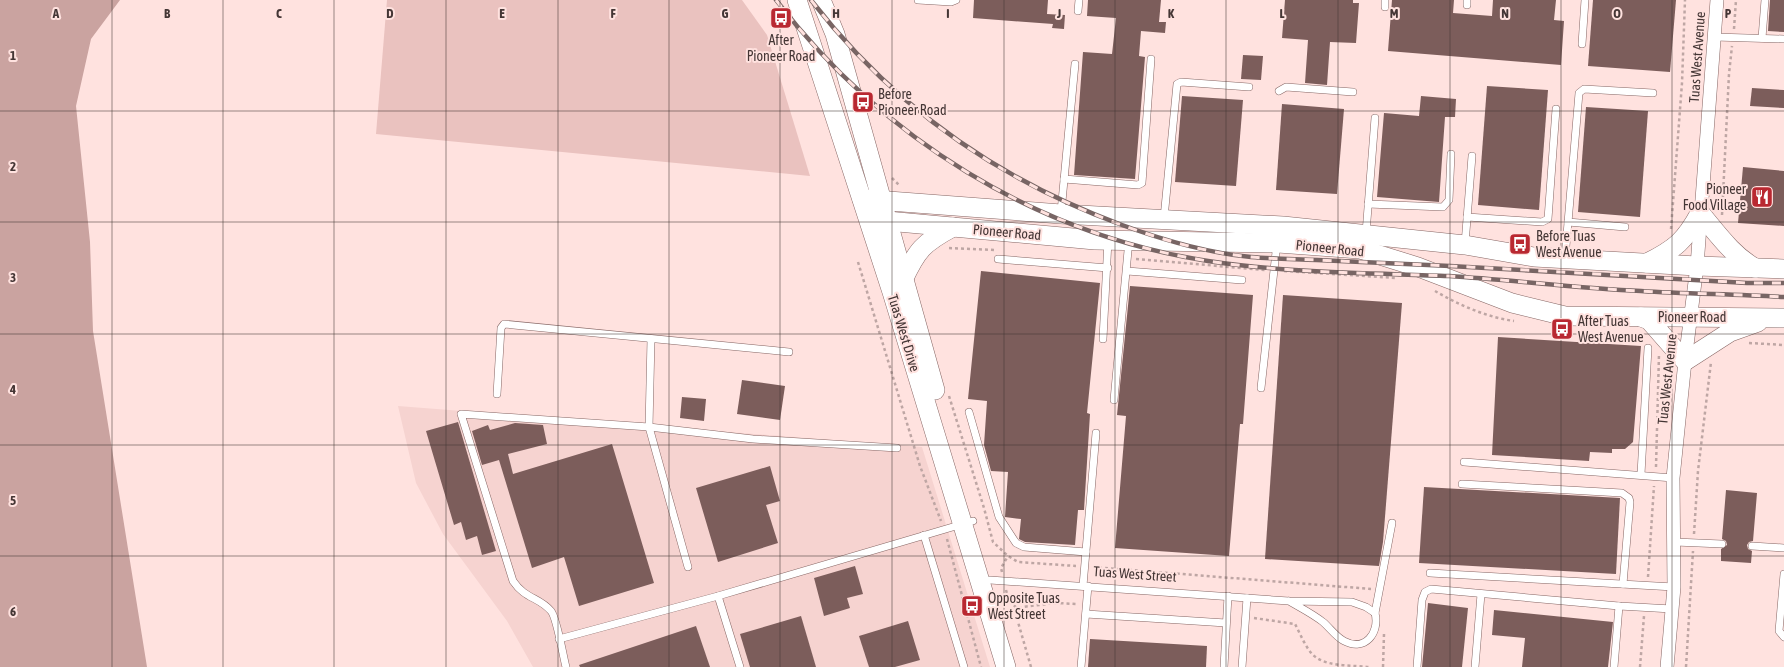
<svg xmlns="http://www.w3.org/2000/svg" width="1784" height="667" font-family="'Asap Condensed',sans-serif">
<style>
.built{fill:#f6d3d0}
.green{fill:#eac2bf}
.water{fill:#caa3a0}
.building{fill:#7c5d5b}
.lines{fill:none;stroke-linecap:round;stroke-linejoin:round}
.lane-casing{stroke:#866664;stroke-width:8}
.street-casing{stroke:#866664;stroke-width:14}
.secondary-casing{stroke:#866664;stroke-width:20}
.path{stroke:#bea6a4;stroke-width:2.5;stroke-dasharray:3 3;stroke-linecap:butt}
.lane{stroke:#fff;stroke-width:7}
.street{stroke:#fff;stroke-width:13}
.secondary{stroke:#fff;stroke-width:19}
.rail-casing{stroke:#786564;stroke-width:4.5}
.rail{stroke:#ffe2df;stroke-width:3;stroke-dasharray:9;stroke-linecap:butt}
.grid{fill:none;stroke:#443635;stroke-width:1;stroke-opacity:0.55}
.labels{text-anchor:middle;stroke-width:4;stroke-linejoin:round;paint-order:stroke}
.poi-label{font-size:14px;fill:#443635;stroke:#ffe2df;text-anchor:start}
.street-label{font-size:14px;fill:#443635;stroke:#ffe2df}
.grid-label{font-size:13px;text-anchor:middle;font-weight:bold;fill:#443635;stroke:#ffe2df;stroke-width:4;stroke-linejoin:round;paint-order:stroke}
</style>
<rect width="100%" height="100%" fill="#ffe2df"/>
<path class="built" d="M398,406L922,447L990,667H533L507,621L443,534L416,483Z"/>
<path class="green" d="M387,0H742L767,35L810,176L376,134Z"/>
<path class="water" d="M0,0H120L91,39L76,106L90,242L93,331L147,667H0Z"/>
<g class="building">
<path d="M974,0H1048L1047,14L1065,15L1064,29L1052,28L1053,24L973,18Z"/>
<path d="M1088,0H1161L1159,22H1166L1165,33L1141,31L1139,56L1145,57L1135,179L1074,175L1083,52L1112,54L1116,18L1087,16Z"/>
<path d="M1285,0H1353V3H1359L1356,43L1330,42L1327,85L1305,83L1308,40L1282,38Z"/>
<path d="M1392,0H1454L1453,13L1492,16L1493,0H1556L1554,20L1564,21L1561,65L1388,51Z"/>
<path d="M1593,0H1676L1670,72L1588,66Z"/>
<path d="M1770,0H1784V32L1768,31Z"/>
<path d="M1243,55L1263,56L1261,80L1241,79Z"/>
<path d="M1487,86L1548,90L1539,210L1478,205Z"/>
<path d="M1752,88L1784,90V108L1750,106Z"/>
<path d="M1182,96L1243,100L1236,186L1175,182Z"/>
<path d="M1421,96L1456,99L1455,117H1445L1439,202L1377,197L1384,113L1419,116Z"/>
<path d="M1282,104L1344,109L1337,194L1276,190Z"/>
<path d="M1586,107L1648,111L1640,217L1578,212Z"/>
<path d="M1743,167L1784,171V226L1738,223Z"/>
<path d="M981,271L1100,283L1087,413L1090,414L1084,510H1078L1075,545L1025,542L1019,539L1021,519L1005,517L1008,472L991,471L984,445L987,401L968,399Z"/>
<path d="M1130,286L1253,295L1243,424H1240L1229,556L1115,548L1126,416L1117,415Z"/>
<path d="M1283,295L1402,303L1383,542L1379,566L1265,559Z"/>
<path d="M1498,337L1641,346L1633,442L1625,449H1612V453L1590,452L1589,461L1492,455Z"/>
<path d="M742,380L785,386L780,420L737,414Z"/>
<path d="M682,397L706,399L704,421L680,418Z"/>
<path d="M458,422L496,551L482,555L477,536L466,540L461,522L454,525L426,431Z"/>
<path d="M515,423L543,425L547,444L508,454L513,474L612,444L654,583L579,606L564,557L532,568L499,460L482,465L472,431L488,425L490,430Z"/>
<path d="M770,466L780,501L766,505L778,543L718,562L696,488Z"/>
<path d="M1424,487L1620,498L1616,574L1419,563Z"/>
<path d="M1726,490L1757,493L1753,541L1749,542L1747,545L1748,549L1752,551L1751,563L1721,561V549L1727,545L1726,541L1722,539Z"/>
<path d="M855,566L863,594L847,598L850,608L824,616L814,578Z"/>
<path d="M1428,603L1468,608L1462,667H1422Z"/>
<path d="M1494,610L1613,622L1608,667H1522L1525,638L1492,635Z"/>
<path d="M801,616L816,667H750L740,634Z"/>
<path d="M908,621L920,660L895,667H869L859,636Z"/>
<path d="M696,626L710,667H580L579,665Z"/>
<path d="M1090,639L1207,646L1206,667H1088Z"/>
</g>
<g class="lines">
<g class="lane-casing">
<g id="lane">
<path d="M918,0L951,2L956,0"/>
<path d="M1467,5V0"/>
<path d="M1385,7V0"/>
<path d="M1078,11L1079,0"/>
<path d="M1715,37L1784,39"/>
<path d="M1762,38L1765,0"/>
<path d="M1582,44L1585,0"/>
<path d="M1279,91L1286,87L1353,92"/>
<path d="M1064,179L1138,185L1142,183L1151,59"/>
<path d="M1368,204L1443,207L1449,200L1451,154"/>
<path d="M1061,212L1075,64"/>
<path d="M1467,217L1542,222L1548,219L1556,109"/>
<path d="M1164,218L1177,84L1181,82L1249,87"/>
<path d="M1568,222L1625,227"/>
<path d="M1366,233L1375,118"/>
<path d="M1465,244L1472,156"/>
<path d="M1565,258L1579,93L1584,89L1653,93"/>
<path d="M998,259L1108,268"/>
<path d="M1127,271L1242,280"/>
<path d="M651,339L649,427L688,567"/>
<path d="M1103,339L1108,240"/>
<path d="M1261,388L1277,243"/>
<path d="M497,394L501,328L504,324L789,352"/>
<path d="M1114,400L1129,240"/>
<path d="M969,412L999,517L1016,543L1024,547L1086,552"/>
<path d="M1464,462L1673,478"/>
<path d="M1641,474L1648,348"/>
<path d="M1462,484L1622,493L1629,498L1630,502L1623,584"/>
<path d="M924,535L964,667"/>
<path d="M1675,542L1722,544"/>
<path d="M1752,546L1784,548"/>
<path d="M1430,573L1674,587"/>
<path d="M1784,574L1779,631L1784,637"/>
<path d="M990,580L1289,601L1352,602L1366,607L1375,613C1380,633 1365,652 1344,641C1336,637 1330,628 1323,622C1313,614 1301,608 1289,601"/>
<path d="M1083,586L1096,433"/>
<path d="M718,596L740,667"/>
<path d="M1375,613L1392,523"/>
<path d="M1086,614L1226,623"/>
<path d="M559,639L718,596L973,521"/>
<path d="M566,667C563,656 557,618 551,611C539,597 525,599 513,581L461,414L649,427L753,439L897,448"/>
<path d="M1081,667L1088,586"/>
<path d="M1224,667L1228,596"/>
<path d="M1242,667L1247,598"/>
<path d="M1417,667L1422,600L1425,592L1431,589L1619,606L1672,609"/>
<path d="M1475,667L1481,594"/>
<path d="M1614,667L1619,606"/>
</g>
</g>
<g class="street-casing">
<path id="street" d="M1667,667L1674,587L1673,478L1685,361L1697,266L1717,0"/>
</g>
<g class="secondary-casing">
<g id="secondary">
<path d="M797,0L892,292L1006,667"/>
<path d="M821,0L835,34L935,390"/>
<path d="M862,199L1061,214L1283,226L1465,245L1534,257L1697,266L1784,269"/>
<path d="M868,216L887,221L1095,240L1278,243L1360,249L1418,267L1512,303L1565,316L1784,318"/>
<path d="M1647,263C1675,249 1685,241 1700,213C1717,233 1732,255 1755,268"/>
<path d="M903,280C917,250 923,243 953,227"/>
<path d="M1641,317L1649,320L1685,361L1730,332L1758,322"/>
</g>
</g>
<g class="path">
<path d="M1734,29L1736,0"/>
<path d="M892,178L900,186"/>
<path d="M1722,215L1729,74L1732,46"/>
<path d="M1671,229L1682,83L1685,0"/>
<path d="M949,248L994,250"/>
<path d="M1136,259L1265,270"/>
<path d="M858,262L920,466L941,521"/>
<path d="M1284,271L1396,278"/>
<path d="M1435,291C1459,305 1486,317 1514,321"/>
<path d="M1626,334L1641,335"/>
<path d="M1749,343L1784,345"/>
<path d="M949,396L984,508L993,542L1008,556L1018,562L1076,566"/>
<path d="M1656,467L1659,354"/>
<path d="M1694,534L1698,471L1711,362"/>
<path d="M947,539L981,667"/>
<path d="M1093,567L1371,589"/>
<path d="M1002,572L1001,568L1008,556"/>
<path d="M1648,577L1654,486"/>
<path d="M1006,590L1009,601L1019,610"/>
<path d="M1254,618L1295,624C1301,635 1307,652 1317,658C1331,667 1353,665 1369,667"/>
<path d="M1031,667L1018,622V612L1022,607L1056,603L1077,604"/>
<path d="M1383,667L1384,634"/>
<path d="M1640,667L1644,616"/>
<path d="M1686,667L1693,551"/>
</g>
<use href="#lane" class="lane"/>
<use href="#street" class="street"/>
<use href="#secondary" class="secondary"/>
<g class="rail-casing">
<g id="rail">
<path d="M776,0C882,138 1035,234 1208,261C1286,273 1370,273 1449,276C1513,280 1577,288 1641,291C1689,294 1736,294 1784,297"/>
<path d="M811,0C893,106 996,179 1122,225C1163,240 1207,253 1251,257C1273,259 1295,259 1317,260C1362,262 1406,264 1450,266C1549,271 1648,277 1747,283H1784"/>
</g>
</g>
<use href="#rail" class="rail"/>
</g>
<path class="grid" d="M112,0V667M223,0V667M334,0V667M446,0V667M558,0V667M669,0V667M780,0V667M892,0V667M1004,0V667M1115,0V667M1226,0V667M1338,0V667M1450,0V667M1561,0V667M1672,0V667M0,111H1784M0,222H1784M0,334H1784M0,445H1784M0,556H1784"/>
<defs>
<g id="bus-square" transform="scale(1.15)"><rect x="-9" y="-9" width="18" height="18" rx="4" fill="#b92831" stroke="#ffe2df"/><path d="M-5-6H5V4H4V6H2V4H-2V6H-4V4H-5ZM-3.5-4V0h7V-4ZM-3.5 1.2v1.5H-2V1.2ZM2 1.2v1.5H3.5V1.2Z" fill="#fff"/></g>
<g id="restaurant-square" transform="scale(1.15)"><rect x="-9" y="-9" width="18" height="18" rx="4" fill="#b92831" stroke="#ffe2df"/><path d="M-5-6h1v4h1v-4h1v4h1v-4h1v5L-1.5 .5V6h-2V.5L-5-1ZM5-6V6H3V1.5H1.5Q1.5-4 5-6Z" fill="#fff"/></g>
</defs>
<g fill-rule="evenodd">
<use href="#bus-square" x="781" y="18"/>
<use href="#bus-square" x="863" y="102"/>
<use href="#restaurant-square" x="1762" y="197"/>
<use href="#bus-square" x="1520" y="244"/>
<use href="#bus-square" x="1562" y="329"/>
<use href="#bus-square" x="972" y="606"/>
</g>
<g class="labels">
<g class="poi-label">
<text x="781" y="45" text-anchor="middle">After<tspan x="781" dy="16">Pioneer Road</tspan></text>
<text x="878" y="99">Before<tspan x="878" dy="16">Pioneer Road</tspan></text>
<text x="1746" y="194" text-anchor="end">Pioneer<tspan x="1746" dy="16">Food Village</tspan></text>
<text x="1536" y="241">Before Tuas<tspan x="1536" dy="16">West Avenue</tspan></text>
<text x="1578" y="326">After Tuas<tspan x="1578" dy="16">West Avenue</tspan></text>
<text x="988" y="603">Opposite Tuas<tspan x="988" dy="16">West Street</tspan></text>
</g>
<g class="street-label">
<text transform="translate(1697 57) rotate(-86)" y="5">Tuas West Avenue</text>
<text transform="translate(1007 232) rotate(5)" y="5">Pioneer Road</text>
<text transform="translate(1330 248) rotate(6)" y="5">Pioneer Road</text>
<text x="1692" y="322">Pioneer Road</text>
<text transform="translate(904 333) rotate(73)" y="5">Tuas West Drive</text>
<text transform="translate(1667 379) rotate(-84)" y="5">Tuas West Avenue</text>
<text transform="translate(1135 574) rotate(4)" y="5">Tuas West Street</text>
</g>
</g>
<g class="grid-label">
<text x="56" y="18">A</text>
<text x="167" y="18">B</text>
<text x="279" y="18">C</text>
<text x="390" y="18">D</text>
<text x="502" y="18">E</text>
<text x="613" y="18">F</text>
<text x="725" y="18">G</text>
<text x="836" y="18">H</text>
<text x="948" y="18">I</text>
<text x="1059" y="18">J</text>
<text x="1171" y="18">K</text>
<text x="1282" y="18">L</text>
<text x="1394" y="18">M</text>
<text x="1505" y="18">N</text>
<text x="1617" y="18">O</text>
<text x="1728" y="18">P</text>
<text x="13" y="60">1</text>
<text x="13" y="171">2</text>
<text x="13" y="282">3</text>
<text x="13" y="394">4</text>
<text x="13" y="505">5</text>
<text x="13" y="616">6</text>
</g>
</svg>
